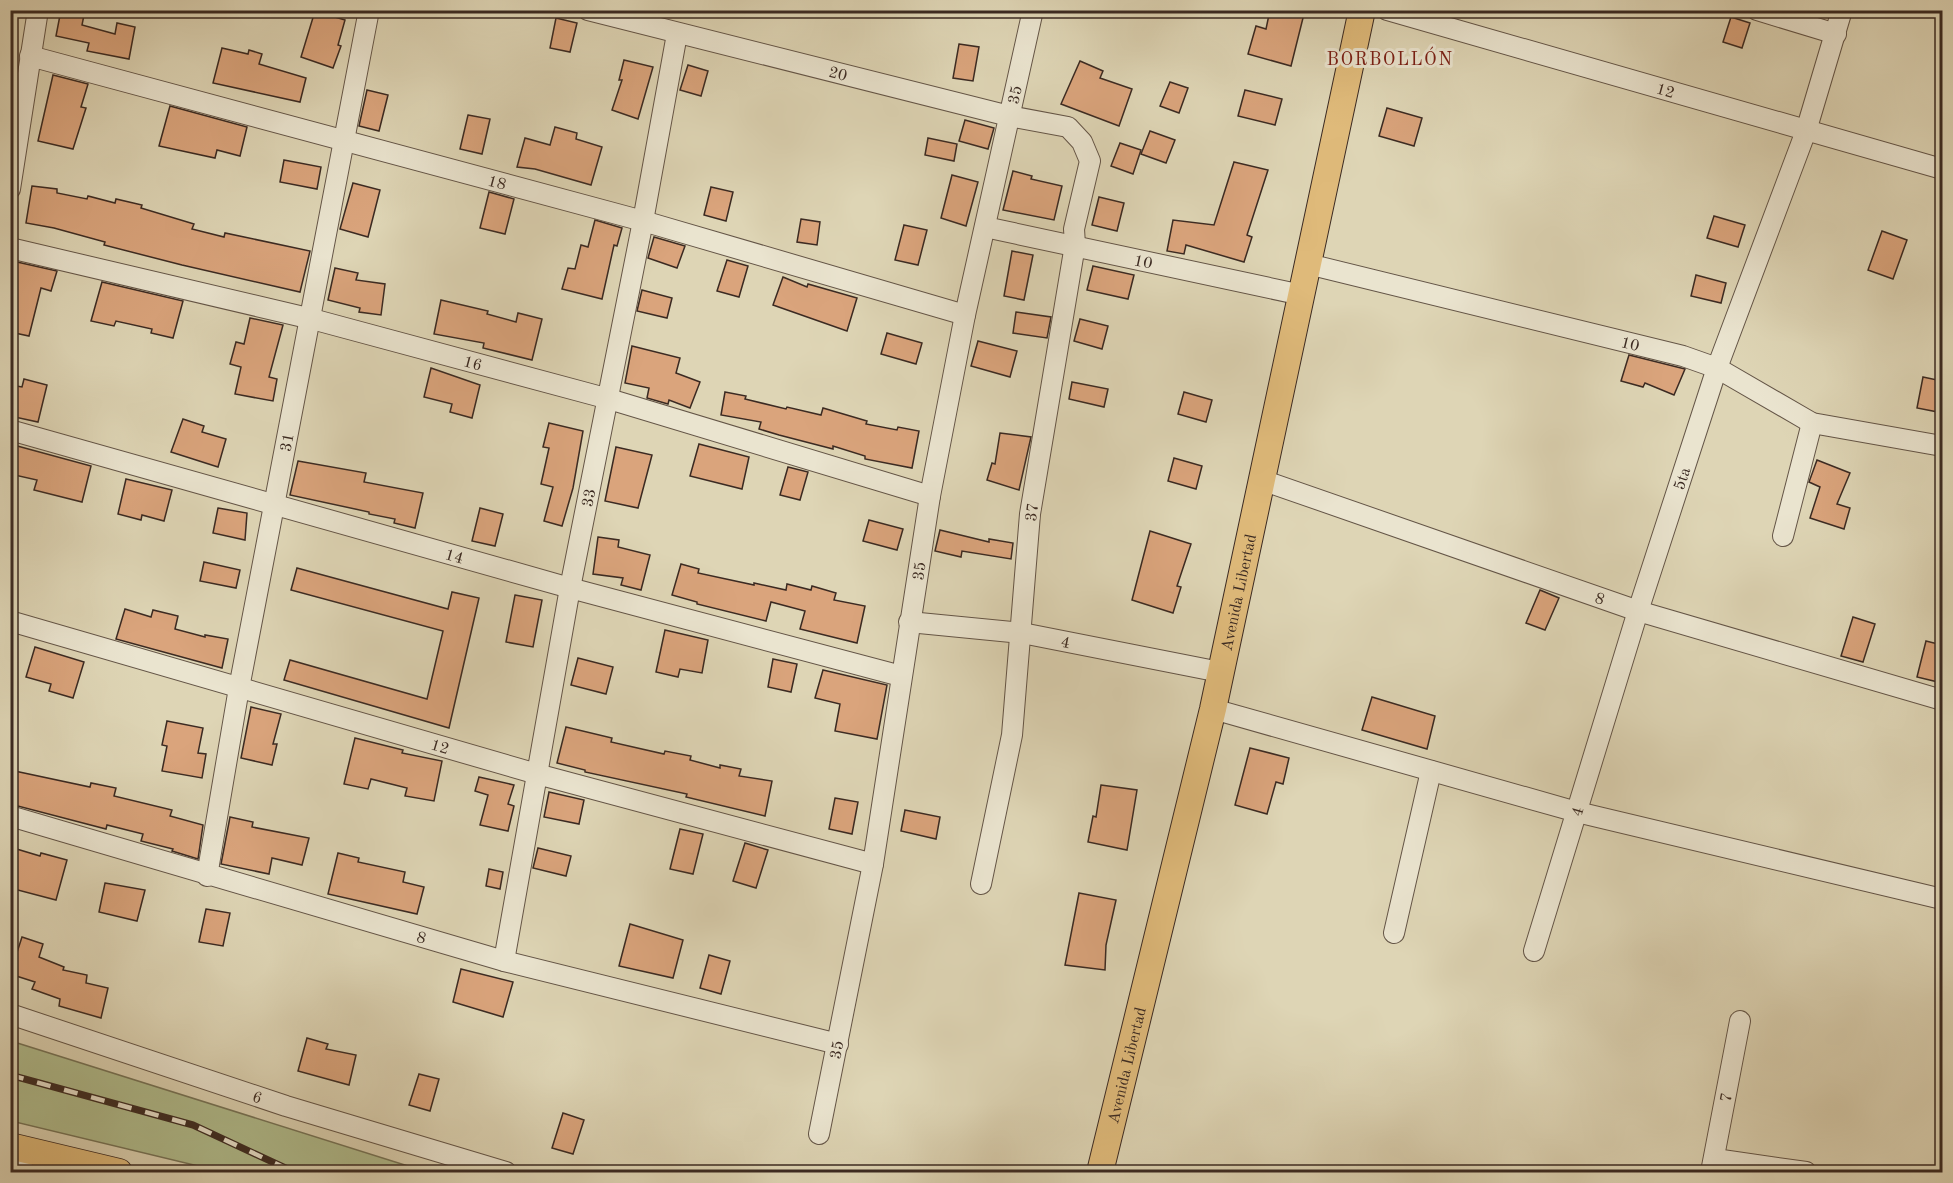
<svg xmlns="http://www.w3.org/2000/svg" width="1953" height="1183" font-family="'Old Standard TT',serif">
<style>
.green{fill:#b0bd8e;stroke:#767458;stroke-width:1.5}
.building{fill:#daa47c;stroke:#3b2a22;stroke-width:1.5}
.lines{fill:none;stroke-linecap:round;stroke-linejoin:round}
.minor-casing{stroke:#645547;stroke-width:22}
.major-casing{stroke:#3b2a22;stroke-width:28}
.minor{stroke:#eae4cf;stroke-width:20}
.major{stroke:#dfba7a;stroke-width:26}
.rail-casing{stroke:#3b2a22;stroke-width:7}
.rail{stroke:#eae4cf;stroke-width:4.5;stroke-dasharray:14;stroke-linecap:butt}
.labels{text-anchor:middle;stroke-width:6;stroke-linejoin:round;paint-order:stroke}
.street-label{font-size:16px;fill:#3b2a22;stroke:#eae4cf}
.neighbourhood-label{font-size:18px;letter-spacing:1.5px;fill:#7a1f14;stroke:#eae4cf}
</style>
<rect width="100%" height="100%" fill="#ded5b5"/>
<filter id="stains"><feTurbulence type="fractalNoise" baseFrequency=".00333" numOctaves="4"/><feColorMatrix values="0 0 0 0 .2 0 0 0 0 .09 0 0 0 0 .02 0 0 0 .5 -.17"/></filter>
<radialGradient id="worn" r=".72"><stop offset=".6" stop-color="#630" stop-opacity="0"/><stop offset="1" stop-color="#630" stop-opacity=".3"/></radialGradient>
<path class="green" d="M11,1041L427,1172H223L11,1121Z"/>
<g class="building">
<path d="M61,10H85L82,25L115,34L117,23L135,27L129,59L87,51L89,43L56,36Z"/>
<path d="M1270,10H1305L1291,66L1248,54L1256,26L1266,29Z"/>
<path d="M315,11L345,20L338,45L341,46L333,68L301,57Z"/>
<path d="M1731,17L1750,23L1742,48L1723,42Z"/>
<path d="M556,18L577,23L570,52L550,48Z"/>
<path d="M959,44L979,47L973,81L953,78Z"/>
<path d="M222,48L248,54L249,50L262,54L259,64L306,78L300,102L213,83Z"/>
<path d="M624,60L653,67L638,119L612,110L622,80H619Z"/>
<path d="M1080,61L1103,71L1100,78L1132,89L1119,126L1061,104Z"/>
<path d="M688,65L708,71L701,96L680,90Z"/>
<path d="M53,75L88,84L81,107L86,108L73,149L38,141Z"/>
<path d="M1170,82L1188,88L1179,113L1160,106Z"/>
<path d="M367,90L388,95L379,131L359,126Z"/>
<path d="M1245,90L1282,99L1275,125L1238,116Z"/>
<path d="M170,106L247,127L240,156L217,150L215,158L159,146Z"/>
<path d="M1387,108L1422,118L1414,146L1379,136Z"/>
<path d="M468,115L490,119L482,154L460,149Z"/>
<path d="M965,120L994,128L988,149L959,141Z"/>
<path d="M555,127L577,133L576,139L602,147L591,185L535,169L517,167L525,138L550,145Z"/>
<path d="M1150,131L1175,140L1166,163L1141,154Z"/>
<path d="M928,138L957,144L954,161L925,155Z"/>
<path d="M1120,143L1141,150L1133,174L1111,166Z"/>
<path d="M284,160L321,167L317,189L280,182Z"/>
<path d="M1234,162L1268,170L1247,235L1252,237L1244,262L1186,245L1184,254L1167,251L1173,220L1214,225Z"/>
<path d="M1013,171L1032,176L1031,179L1062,186L1054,220L1003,210Z"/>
<path d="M952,175L978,182L966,226L941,218Z"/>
<path d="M353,183L380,190L368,237L340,229Z"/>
<path d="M32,186L57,189V193L87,199L88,196L115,203L116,199L142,205L141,208L194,224L192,229L224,237L225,233L310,251L300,292L182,265L104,245L105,242L54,228L26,223Z"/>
<path d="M711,187L733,192L726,221L704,215Z"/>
<path d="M489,192L514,199L505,234L480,228Z"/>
<path d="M1099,197L1124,203L1117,231L1092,225Z"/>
<path d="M1714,216L1745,225L1738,247L1707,238Z"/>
<path d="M801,219L820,222L817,245L797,242Z"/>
<path d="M595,220L622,228L617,246L614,245L602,299L562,289L568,268L575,269L581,245L588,247Z"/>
<path d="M904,225L927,230L918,265L895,260Z"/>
<path d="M1882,231L1907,240L1893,279L1868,270Z"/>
<path d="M654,237L685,246L677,268L648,258Z"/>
<path d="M1012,251L1033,255L1024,300L1004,296Z"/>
<path d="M727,260L748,266L739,297L717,291Z"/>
<path d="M17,262L57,271L51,291L41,288L29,336L10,332L16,302L11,301L15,282L12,281Z"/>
<path d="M1093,266L1134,275L1128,299L1087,290Z"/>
<path d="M335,268L358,273L356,280L385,284L381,315L359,312L360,308L328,300Z"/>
<path d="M1696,275L1726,283L1721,303L1691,296Z"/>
<path d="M783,277L807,287L808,284L857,298L847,331L773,305Z"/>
<path d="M102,282L183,301L173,338L151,333L152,329L116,321L114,326L91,321Z"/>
<path d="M642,290L672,298L667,318L637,311Z"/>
<path d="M441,300L488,311L487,314L516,322L518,313L542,319L532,360L483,348L484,343L434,334Z"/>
<path d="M1016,312L1051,317L1047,338L1013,333Z"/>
<path d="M250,318L283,325L269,377L277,379L273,401L235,394L241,367L230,364L236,342L244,344Z"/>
<path d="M1080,319L1108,326L1102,349L1074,341Z"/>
<path d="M887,333L922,343L916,364L881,354Z"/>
<path d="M978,341L1017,351L1010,377L971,366Z"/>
<path d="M632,346L680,358L676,373L700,382L690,408L669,400L668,404L647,398L649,388L625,383Z"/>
<path d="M1629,355L1685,369L1674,395L1645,383L1643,387L1621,381Z"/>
<path d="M431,368L480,385L472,418L450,412L452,404L424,397Z"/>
<path d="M1923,377L1942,381L1938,412L1917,408Z"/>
<path d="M24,379L47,385L38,422L10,416V385L22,387Z"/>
<path d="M1072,382L1108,389L1104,407L1069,399Z"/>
<path d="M725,392L746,396L745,399L786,409L787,407L821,415L823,408L867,421L866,424L897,430L898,427L919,431L912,468L865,459V456L833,446V449L779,435L759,429L761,422L721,415Z"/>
<path d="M1184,392L1212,400L1206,422L1178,414Z"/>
<path d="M183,419L204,426L202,432L226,439L218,467L171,452Z"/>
<path d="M549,423L583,431L573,488L562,526L544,521L553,487L541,484L549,448L543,447Z"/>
<path d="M1000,433L1031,437L1019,490L987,480L992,463L995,464Z"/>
<path d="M10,444L91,466L82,502L34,490L37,480L10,474Z"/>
<path d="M699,444L749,457L742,489L690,476Z"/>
<path d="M616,447L652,455L638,508L605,501Z"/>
<path d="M1174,458L1202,466L1196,489L1168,481Z"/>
<path d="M1817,460L1850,473L1837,504L1850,508L1844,529L1810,518L1820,487L1809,482Z"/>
<path d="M298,461L366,473L364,482L423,493L415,528L394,523L395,519L369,514V512L290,495Z"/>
<path d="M788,467L808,472L800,500L780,495Z"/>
<path d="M126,479L172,490L164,521L142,515L141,520L118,514Z"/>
<path d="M218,508L247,513L245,540L213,533Z"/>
<path d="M480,508L503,514L495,546L472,541Z"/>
<path d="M869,520L903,529L897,550L863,541Z"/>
<path d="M940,530L989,542V539L1013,543L1011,559L962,551L961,557L935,551Z"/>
<path d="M1150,531L1191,544L1177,586L1181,587L1173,613L1132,600Z"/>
<path d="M598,537L619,540L618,547L650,555L641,590L621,585L623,578L593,574Z"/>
<path d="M204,562L240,570L236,588L200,581Z"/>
<path d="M681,564L699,569L698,573L754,585V583L786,590L787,584L811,590L812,586L836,593L834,600L865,606L857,643L800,629L805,611L771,602L766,621L697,604V602L672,595Z"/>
<path d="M297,568L448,609L452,592L479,598L449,728L284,680L290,660L427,699L443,631L291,590Z"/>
<path d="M1540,590L1559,598L1545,630L1526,623Z"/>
<path d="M515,595L542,600L533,647L506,642Z"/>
<path d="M125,609L151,617L153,610L178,616L175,629L205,637V635L228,639L222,668L116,639Z"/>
<path d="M1853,617L1875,624L1863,662L1841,656Z"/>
<path d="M665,630L708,640L702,673L680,669L678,677L656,672Z"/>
<path d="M1926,641L1942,645V664L1938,682L1917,677Z"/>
<path d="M35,647L84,662L73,698L49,691L51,684L26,677Z"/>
<path d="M578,658L613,667L606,694L571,685Z"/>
<path d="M773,659L797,664L791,692L768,687Z"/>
<path d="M823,670L887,685L877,739L835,731L840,704L815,698Z"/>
<path d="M1372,697L1435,716L1427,749L1362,730Z"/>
<path d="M251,707L281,714L273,744H277L272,765L241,758Z"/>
<path d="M167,721L203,728L198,753L206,754L202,778L162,771L167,746L162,745Z"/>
<path d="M566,727L612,738L611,742L664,754L665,751L691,756L690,760L720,768V765L741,769L739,776L772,781L765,816L686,797L687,794L585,772V770L557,763Z"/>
<path d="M355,738L403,750L402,753L442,761L434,801L405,796L407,788L371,779L368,789L344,784Z"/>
<path d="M1250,748L1289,758L1283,784L1276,782L1267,814L1235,805Z"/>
<path d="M10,770L90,787L91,783L116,788L114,796L172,810L170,816L203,825L198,859L172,851L173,849L141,841L143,834L107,825L106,829L10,804Z"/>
<path d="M479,777L514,785L508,804L514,806L508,831L480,825L488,795L475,791Z"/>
<path d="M1101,785L1137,790L1127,850L1088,842L1093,816L1096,817Z"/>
<path d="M549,792L584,800L579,824L544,817Z"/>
<path d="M835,798L858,802L852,834L829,829Z"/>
<path d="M905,810L940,817L936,839L901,831Z"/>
<path d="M230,817L253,822L252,827L309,838L302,865L272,858L269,874L221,864Z"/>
<path d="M680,829L703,834L693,874L670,869Z"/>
<path d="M745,843L768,850L756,888L733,881Z"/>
<path d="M10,847L40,856L41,853L67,860L56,900L10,888Z"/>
<path d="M538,848L571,856L566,876L533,868Z"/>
<path d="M338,853L359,858L358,862L405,872L403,882L424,887L417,914L328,894Z"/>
<path d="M489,869L503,872L500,889L486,886Z"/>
<path d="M105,883L145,890L137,921L99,912Z"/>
<path d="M1079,893L1116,900L1106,945L1105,970L1065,965Z"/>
<path d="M206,909L230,913L223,946L199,942Z"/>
<path d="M630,924L683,940L673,978L619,966Z"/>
<path d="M22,937L43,944L39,957L64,967L63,970L87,975L86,983L108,988L101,1018L59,1006L60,999L32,989L35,982L10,974Z"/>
<path d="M709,955L730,961L721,994L700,988Z"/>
<path d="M461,969L513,982L503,1017L453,1002Z"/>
<path d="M307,1038L328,1044L326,1049L356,1055L349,1085L298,1071Z"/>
<path d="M419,1074L439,1079L430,1111L409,1105Z"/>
<path d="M563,1113L584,1120L573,1154L552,1148Z"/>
</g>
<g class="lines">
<g class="minor-casing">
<g id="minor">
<path id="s1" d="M588,10L1009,116L1068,127L1082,142L1090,161L1074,229L1075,245L1030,514L1012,735L981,884"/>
<path id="s2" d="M1387,10L1942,169"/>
<path d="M1757,10L1836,34"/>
<path id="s3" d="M30,56L643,221L965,315"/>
<path d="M10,189L38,10"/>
<path id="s4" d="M985,227L1302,295"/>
<path id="s5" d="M10,248L312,319L609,399L930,496"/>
<path id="s6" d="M1308,264L1683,356L1717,368L1812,423L1942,446"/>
<path id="s7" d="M10,430L570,588L901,676"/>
<path id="s8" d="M1262,480L1638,611L1942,700"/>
<path d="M1783,536L1812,423"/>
<path id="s9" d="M10,621L537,774L873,864"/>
<path id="s10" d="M909,622L1022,633L1220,672"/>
<path d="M1213,709L1577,812L1942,899"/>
<path id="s11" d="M10,816L504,961L838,1044"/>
<path id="s12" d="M207,876L239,688L369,10"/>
<path d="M1394,933L1431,771"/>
<path id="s13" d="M1534,951L1638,611L1717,368L1806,131L1842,10"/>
<path id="s14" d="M504,961L570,588L643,221L677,34"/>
<path id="s15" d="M10,1014L286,1106L506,1172"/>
<path id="s16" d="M819,1134L873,864L930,496L965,315L1033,10"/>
<path d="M1715,1159L1806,1172"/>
<path d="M20,1172L26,1150"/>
<path id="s17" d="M1711,1172L1740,1021"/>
</g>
</g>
<g class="major-casing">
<g id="major">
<path d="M10,1146L119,1172"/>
<path id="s18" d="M1100,1172L1213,709L1362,10"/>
</g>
</g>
<use href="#minor" class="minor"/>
<use href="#major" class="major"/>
<g class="rail-casing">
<path id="rail" d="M10,1075L193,1125L294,1172"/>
</g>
<use href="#rail" class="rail"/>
</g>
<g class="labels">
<g class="street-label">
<text dy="6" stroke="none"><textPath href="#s1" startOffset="258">20</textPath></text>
<text dy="6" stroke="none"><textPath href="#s2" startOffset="290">12</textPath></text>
<text dy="6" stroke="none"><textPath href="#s16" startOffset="1058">35</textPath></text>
<text dy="6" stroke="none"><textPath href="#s3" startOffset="484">18</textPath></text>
<text dy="6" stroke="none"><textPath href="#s4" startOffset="162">10</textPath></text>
<text dy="6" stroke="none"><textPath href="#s6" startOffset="332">10</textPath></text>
<text dy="6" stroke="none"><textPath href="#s5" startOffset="477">16</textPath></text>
<text dy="6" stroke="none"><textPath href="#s12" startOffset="441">31</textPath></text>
<text dy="6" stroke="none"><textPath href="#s13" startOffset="495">5ta</textPath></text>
<text dy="6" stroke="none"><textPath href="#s14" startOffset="471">33</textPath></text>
<text transform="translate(1031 512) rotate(-83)" y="6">37</text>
<text dy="6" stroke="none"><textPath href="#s7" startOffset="462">14</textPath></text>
<text dy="6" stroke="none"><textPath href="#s16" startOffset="572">35</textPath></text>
<text dy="6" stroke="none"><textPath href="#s18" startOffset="596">Avenida Libertad</textPath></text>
<text dy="6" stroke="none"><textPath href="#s8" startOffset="358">8</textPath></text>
<text dy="6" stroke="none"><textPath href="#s10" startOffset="158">4</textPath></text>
<text dy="6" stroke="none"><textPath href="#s9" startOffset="448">12</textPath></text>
<text dy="6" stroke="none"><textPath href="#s13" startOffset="146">4</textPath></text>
<text dy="6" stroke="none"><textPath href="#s11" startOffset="429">8</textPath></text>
<text dy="6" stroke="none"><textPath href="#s16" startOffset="86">35</textPath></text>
<text dy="6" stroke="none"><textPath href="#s18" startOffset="110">Avenida Libertad</textPath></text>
<text dy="6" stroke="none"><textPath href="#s15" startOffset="261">6</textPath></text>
<text dy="6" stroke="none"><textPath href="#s17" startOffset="76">7</textPath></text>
</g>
<g class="neighbourhood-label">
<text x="1390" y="65">BORBOLLÓN</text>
</g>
</g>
<rect width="1953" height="1183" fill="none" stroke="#ded5b5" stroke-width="36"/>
<rect x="12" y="12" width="1929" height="1159" fill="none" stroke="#3b2a22" stroke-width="3"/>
<rect x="18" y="18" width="1917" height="1147" fill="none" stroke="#3b2a22" stroke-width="1.5"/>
<rect width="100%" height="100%" filter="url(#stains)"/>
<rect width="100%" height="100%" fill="url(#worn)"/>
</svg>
